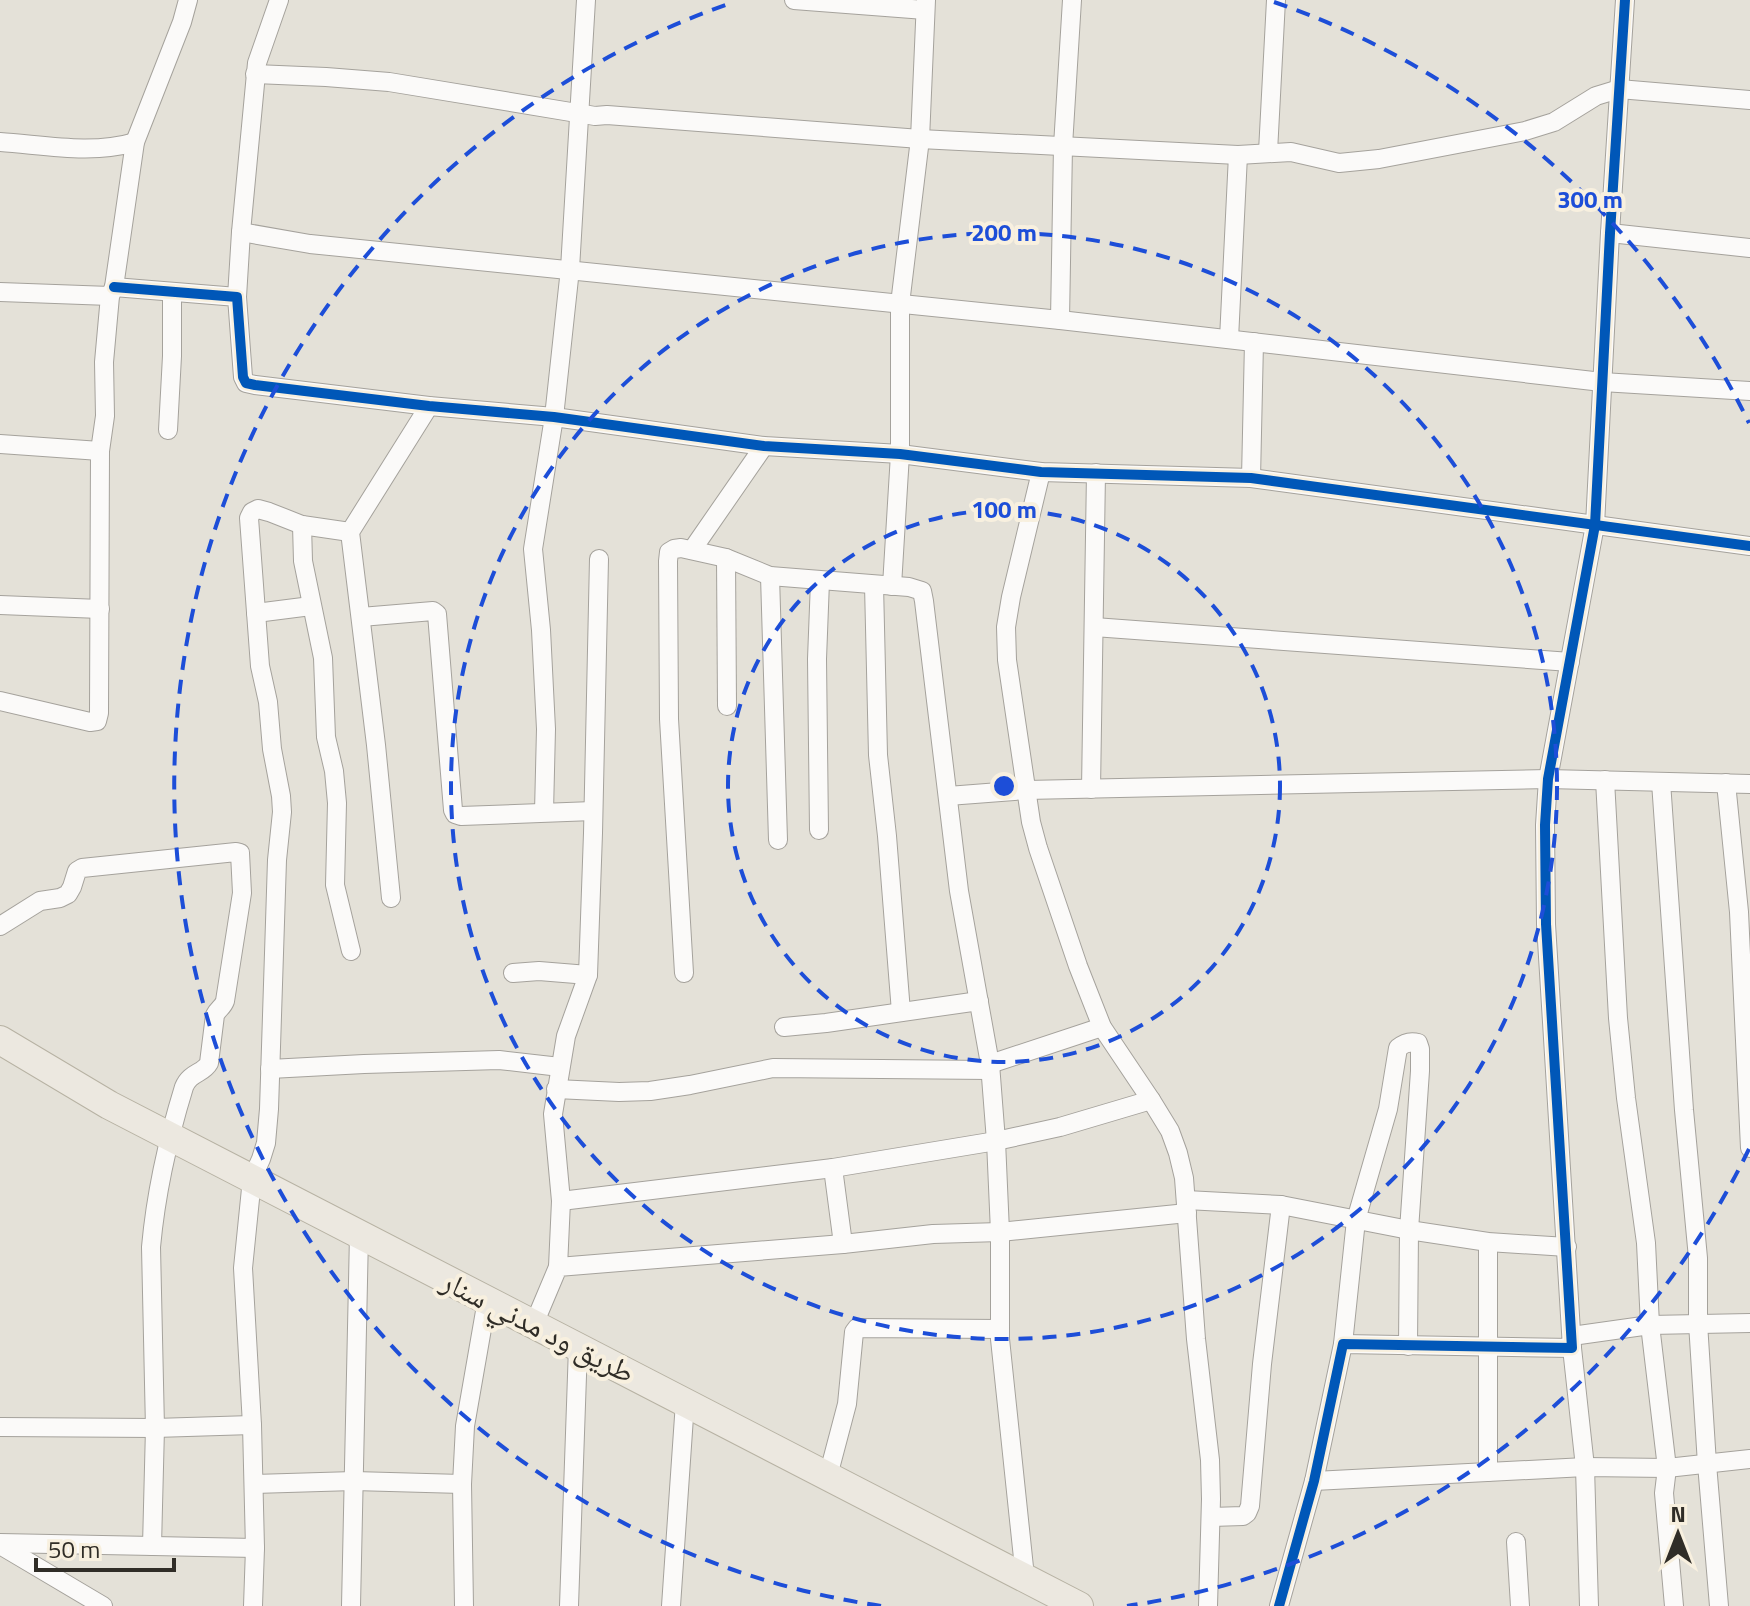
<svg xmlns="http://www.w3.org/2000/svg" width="1750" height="1606" font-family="'Titillium Web','Noto Naskh Arabic',sans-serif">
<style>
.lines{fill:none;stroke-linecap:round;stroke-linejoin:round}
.minor-casing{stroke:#a5a29c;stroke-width:20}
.trunk-casing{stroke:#b7b2a3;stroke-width:30}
.minor{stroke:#fbfaf9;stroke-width:18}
.trunk{stroke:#ece8e0;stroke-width:28}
.cycleway-casing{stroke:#f8f0df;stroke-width:15}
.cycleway{stroke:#0057b8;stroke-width:10}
.ring{fill:none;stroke:#1d4ed8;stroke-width:4;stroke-dasharray:14 10}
.labels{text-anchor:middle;stroke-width:8;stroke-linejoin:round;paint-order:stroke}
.street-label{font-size:30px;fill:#302d27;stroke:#f8f0df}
.centre{fill:#1d4ed8;stroke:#f8f0df;stroke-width:4}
.ring-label{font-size:24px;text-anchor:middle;font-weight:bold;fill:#1d4ed8;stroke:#f8f0df;stroke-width:8;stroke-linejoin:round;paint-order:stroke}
</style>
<rect width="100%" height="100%" fill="#e4e1d8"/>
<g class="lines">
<g class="minor-casing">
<g id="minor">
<path d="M794,0L925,10"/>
<path d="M255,74L326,77L389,82L595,116L607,115L920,139L1238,155L1291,152L1339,163L1379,159L1525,131L1554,122L1596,96L1619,89L1750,100"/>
<path d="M0,142C44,145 92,155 135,142"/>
<path d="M1268,152L1276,0"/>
<path d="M241,232L310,244L1060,320L1602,382L1750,391"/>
<path d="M1610,233L1750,248"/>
<path d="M114,287L237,297L243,377L246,383L255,385L429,406L554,417L764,446L900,454L1041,472L1251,478L1750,546"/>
<path d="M0,292L110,296"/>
<path d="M237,297L241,232L257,63L279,0"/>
<path d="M1060,320L1063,146L1072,0"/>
<path d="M1229,339L1238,155"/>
<path d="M168,430L172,356V292"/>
<path d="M0,444L100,451"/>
<path d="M1041,472L1011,597L1006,627L1007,660L1031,822L1038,848L1078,966L1102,1027L1151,1100L1170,1131L1178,1153L1184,1178L1196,1339L1210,1460L1211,1499L1208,1606"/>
<path d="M1251,478L1254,342"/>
<path d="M302,525L303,561L323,658L326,737L334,771L337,803L335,885L351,951"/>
<path d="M692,550L764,446"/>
<path d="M726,558L727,706"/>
<path d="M770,576L778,840"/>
<path d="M874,585L878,755L887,836L901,1012"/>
<path d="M892,586L900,454V304L920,139L926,0"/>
<path d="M0,605L100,609"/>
<path d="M256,613L311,606"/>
<path d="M361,617L433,611L437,614L453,810L455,814L461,816L593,811"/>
<path d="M1094,627L1570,662"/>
<path d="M0,701L90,722L97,721L99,713L100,451L105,416L104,362L110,296L114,287L135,142L182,22L188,0"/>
<path d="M1605,780L1618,1018L1626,1098L1646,1243L1650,1325L1667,1468L1664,1493L1674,1606"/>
<path d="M1661,782L1684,1110L1698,1258V1323L1707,1464L1719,1606"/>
<path d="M1726,783L1739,912L1750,1148"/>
<path d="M1091,789L1096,473"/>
<path d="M948,796L1026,790L1548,779L1750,784"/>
<path d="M544,812L546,729L541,630L533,549L554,417L570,269L586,0"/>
<path d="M819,830L817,659L820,581"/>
<path d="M391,898L376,745L350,532L429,406"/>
<path d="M0,926L40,901L60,898L68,894L72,887L77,871L82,868L236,852L240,853L242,893L225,1001C223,1007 218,1009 215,1015L209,1063C203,1074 190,1072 184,1087C168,1139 156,1192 151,1247L155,1428L152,1546"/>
<path d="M513,973L539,971L588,975"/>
<path d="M684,973L669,719L668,561L669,552L674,549L681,548L726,558L770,576L909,587L922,591L924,601L959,891L990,1064L996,1141L1000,1232V1339L1025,1577"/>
<path d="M784,1027L826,1023L979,1001"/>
<path d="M990,1064L1102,1027"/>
<path d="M270,1069L364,1064L499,1060L560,1067"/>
<path d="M556,1089L619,1092L650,1091L690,1085L773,1068L990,1070"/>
<path d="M833,1168L843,1244"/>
<path d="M1186,1200L1281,1205L1409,1230L1488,1242L1567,1247"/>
<path d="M561,1201L833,1168L996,1141L1060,1127L1151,1100"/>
<path d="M1488,1242V1472"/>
<path d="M558,1267L561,1201L553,1114L566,1036L588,975L593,833L599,559"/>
<path d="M534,1324L558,1267L843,1244L933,1234L1000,1232L1187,1213"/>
<path d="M1572,1336L1650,1325L1750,1323"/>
<path d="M1343,1344L1356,1220L1388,1109L1398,1048C1404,1043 1411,1041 1418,1043L1420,1049V1071L1409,1230L1408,1346"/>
<path d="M1572,1348L1585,1467L1589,1606"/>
<path d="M0,1427L155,1428L252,1425"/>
<path d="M828,1476L847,1404L854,1332L857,1328L1000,1329"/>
<path d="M1314,1481L1585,1467L1667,1468L1750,1459"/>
<path d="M254,1484L354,1481L462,1484"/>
<path d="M1211,1517L1243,1516L1247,1513L1250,1506L1262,1364L1281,1205"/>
<path d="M1516,1542L1520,1606"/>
<path d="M0,1543L255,1548"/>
<path d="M0,1545L103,1606"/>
<path d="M253,1606L255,1548L252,1425L243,1268L252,1179L261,1159L266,1143L269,1109L277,860L282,812L281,796L272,749L268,702L260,666L249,518L252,512L258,509L269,512L302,525L350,532"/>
<path d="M351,1606L359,1235"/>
<path d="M464,1606L462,1484L465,1426L487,1300"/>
<path d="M569,1606L578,1347"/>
<path d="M671,1606L685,1402"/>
<path d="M1279,1606L1314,1481L1343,1344L1572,1348L1546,924L1545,825L1548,779L1595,525L1610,233L1625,0"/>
</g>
</g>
<g class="trunk-casing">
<path id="trunk" d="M0,1040L109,1105L1079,1606"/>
</g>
<use href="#minor" class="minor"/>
<use href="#trunk" class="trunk"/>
<g class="cycleway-casing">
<g id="cycleway">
<path d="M114,287L237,297L243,377L246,383L255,385L429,406L554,417L764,446L900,454L1041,472L1251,478L1750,546"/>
<path d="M1279,1606L1314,1481L1343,1344L1572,1348L1546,924L1545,825L1548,779L1595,525L1610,233L1625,0"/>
</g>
</g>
<use href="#cycleway" class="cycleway"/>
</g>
<g class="ring">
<circle cx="1004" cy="786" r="276"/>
<circle cx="1004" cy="786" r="553"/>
<path d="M1749 1149A829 829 0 0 1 1127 1606M881 1606A829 829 0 0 1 734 2M1274 2A829 829 0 0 1 1749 423"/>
</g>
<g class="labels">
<g class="street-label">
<text transform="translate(538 1327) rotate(27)" y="10">طريق ود مدني سنار</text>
</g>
</g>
<circle cx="1004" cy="786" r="12" class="centre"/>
<g class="ring-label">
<text x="1590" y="208">300 m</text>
<text x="1004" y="241">200 m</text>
<text x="1004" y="518">100 m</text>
</g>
<g transform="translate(1678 1534)" stroke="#f8f0df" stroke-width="6" paint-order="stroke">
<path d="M0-6L14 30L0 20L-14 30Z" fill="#302d27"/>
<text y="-12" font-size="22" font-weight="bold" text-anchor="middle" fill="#302d27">N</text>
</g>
<path d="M36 1558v12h138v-12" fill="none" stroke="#302d27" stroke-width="4"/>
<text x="48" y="1558" font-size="24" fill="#302d27" stroke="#f8f0df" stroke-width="6" paint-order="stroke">50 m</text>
</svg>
